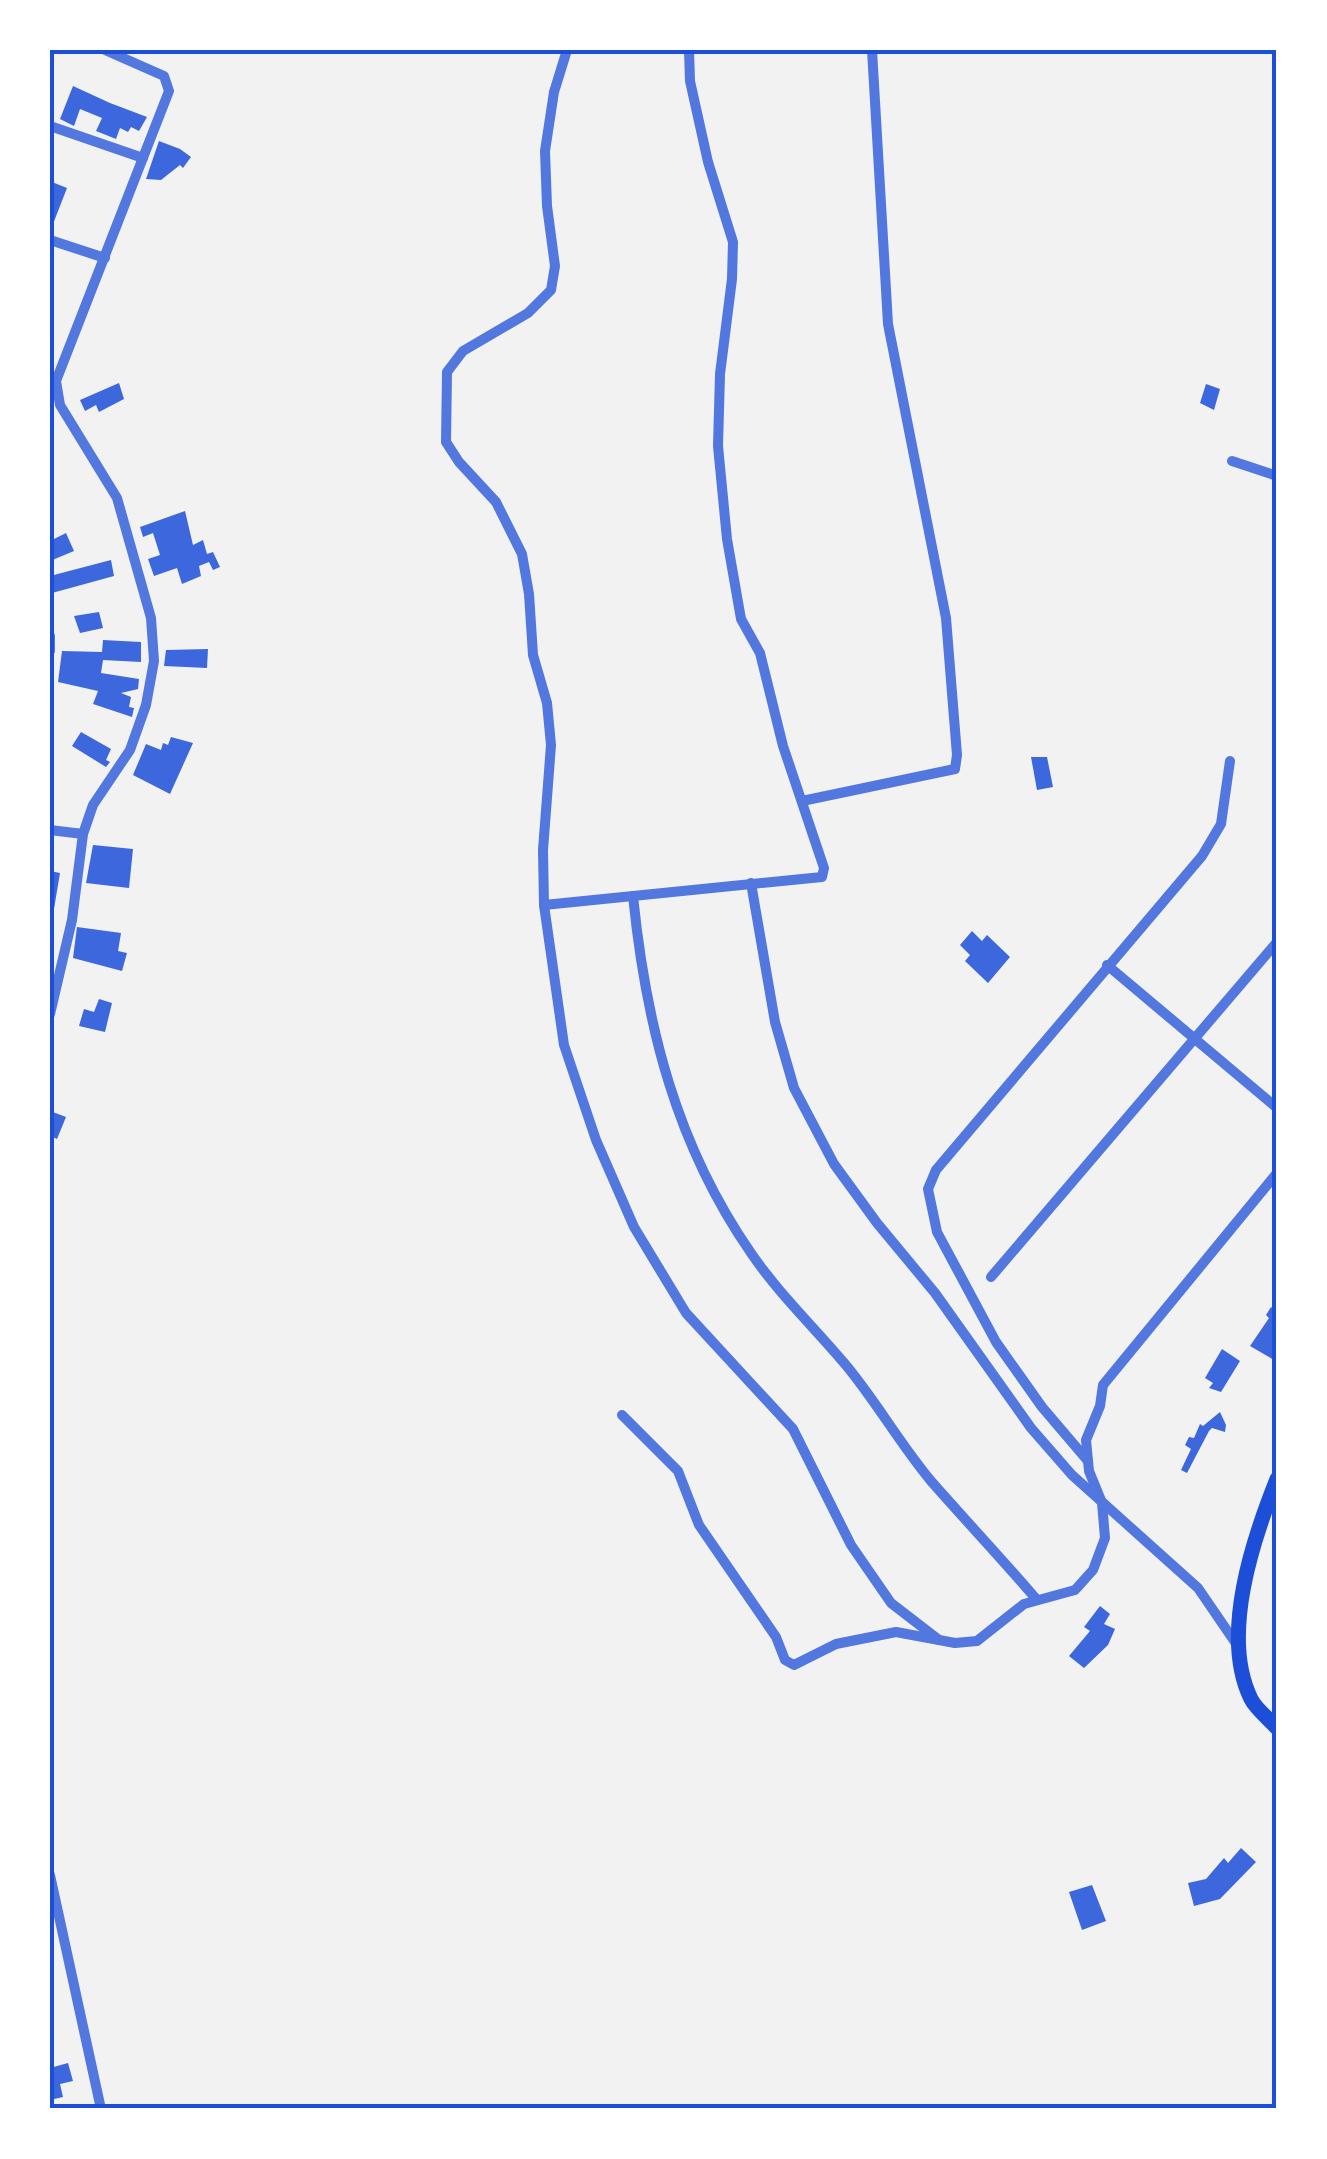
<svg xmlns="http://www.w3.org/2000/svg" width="1327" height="2159" font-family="'Golos Text',sans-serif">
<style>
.building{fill:#3d67dc}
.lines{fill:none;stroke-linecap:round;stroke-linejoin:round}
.minor{stroke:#5277de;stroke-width:10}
.secondary{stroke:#1d4ed8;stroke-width:15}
.neatline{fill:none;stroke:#1d4ed8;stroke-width:4}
</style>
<rect width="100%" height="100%" fill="#f2f2f2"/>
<g class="building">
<path d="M73,86L110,103L147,117L139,131L131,127L128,132L120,128L116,139L96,131L102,118L80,109L74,126L60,119Z"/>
<path d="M159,141L180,149L191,157L183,168L180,165L161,180L146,179Z"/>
<path d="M52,182L67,188L53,224L50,223Z"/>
<path d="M119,383L124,399L99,412L96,405L85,411L80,400Z"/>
<path d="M1206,384L1220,389L1214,410L1200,403Z"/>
<path d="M185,511L193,545L203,540L207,554L213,552L220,567L213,570L209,562L199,566L201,576L182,584L177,568L154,576L148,559L160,555L153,533L143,537L140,527Z"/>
<path d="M66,533L74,551L50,561V541Z"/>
<path d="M111,560L114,576L52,593L50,576Z"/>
<path d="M99,612L103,628L80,633L74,616Z"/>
<path d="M103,640L141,642V662L103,660L101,673L139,679L138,689L121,693L131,697L129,707L134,708L132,717L93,704L98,691L58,682L62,651L102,652Z"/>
<path d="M208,649L207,668L164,666L166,650Z"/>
<path d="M81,732L111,749L106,760L110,762L106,767L72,746Z"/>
<path d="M171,737L193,743L170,794L133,775L146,744L161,750L163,743L168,745Z"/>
<path d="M1031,757H1047L1053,787L1037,790Z"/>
<path d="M93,845L133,849L129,888L86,883Z"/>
<path d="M50,871L60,873L54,909L50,908Z"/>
<path d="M77,927L121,933L118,951L127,953L122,971L73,958Z"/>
<path d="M972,931L982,941L987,935L1010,957L988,983L965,961L970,955L960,945Z"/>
<path d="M99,999L112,1003L105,1032L79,1026L84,1009L94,1012Z"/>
<path d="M50,1111L66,1117L57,1139L50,1136Z"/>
<path d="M1271,1307L1277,1311V1352L1274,1360L1250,1346L1269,1318L1266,1315Z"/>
<path d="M1222,1349L1240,1361L1221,1392L1209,1388L1213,1383L1205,1378Z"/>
<path d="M1220,1412L1226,1425L1225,1432L1212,1428L1209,1431L1187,1473L1181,1470L1191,1449L1185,1445L1189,1437L1194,1438L1200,1424L1203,1426Z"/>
<path d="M1100,1606L1110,1614L1104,1624L1115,1629L1108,1645L1084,1668L1069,1656L1090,1631L1084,1627Z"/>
<path d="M1241,1848L1256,1862L1220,1899L1194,1906L1188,1883L1206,1879L1224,1858L1228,1863Z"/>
<path d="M1092,1885L1106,1921L1082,1930L1069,1892Z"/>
<path d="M68,2063L73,2081L60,2084L63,2097L50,2100V2068Z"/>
</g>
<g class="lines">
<g class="minor">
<path d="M567,50L554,92L545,151L547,206L555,266L551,290L528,313L463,351L447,372L446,442L459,462L496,502L522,554L529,594L533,655L547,703L551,745L543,850L544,905L564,1045L596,1140L634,1227L686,1313L793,1429L851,1545L891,1603L939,1640"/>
<path d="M50,126L143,158"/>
<path d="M50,240L105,258"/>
<path d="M1232,461L1277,476"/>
<path d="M50,636V651"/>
<path d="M802,801L955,769L957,755L946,618L888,324L872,50"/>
<path d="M50,830L83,834"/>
<path d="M751,883L775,1022L794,1088L834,1164L877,1223L935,1293L1031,1428L1072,1475L1198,1588L1237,1645"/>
<path d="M633,896C646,1025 676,1145 751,1253C779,1294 814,1327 845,1364C876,1401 900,1444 931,1481C966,1521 1003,1560 1037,1600"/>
<path d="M544,905L822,877L824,868L783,746L760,653L741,619L727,539L718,446L720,374L732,279L733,242L708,162L690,81L689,50"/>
<path d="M1107,965L1277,1108"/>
<path d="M50,1014L72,920L83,834L93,805L130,750L146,705L154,661L151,618L117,498L60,405L56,381L169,91L164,76L105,50"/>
<path d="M991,1277L1277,942"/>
<path d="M622,1415L678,1471L699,1525L776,1637L785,1660L794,1665L836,1644L896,1632L955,1643L977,1641L1024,1604L1075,1590L1093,1570L1105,1538L1102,1503L1089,1471L1086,1440L1100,1406L1103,1385L1277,1173"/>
<path d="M1088,1461L1042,1407L996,1342L937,1232L928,1189L936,1170L1202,856L1221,824L1230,761"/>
<path d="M50,1875L101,2109"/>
</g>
<path class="secondary" d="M1277,1479C1253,1539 1220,1636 1251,1699C1256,1709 1269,1719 1277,1728"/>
</g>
<rect width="1327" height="2159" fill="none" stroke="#ffffff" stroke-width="105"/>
<rect x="52" y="52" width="1222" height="2054" class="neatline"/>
</svg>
